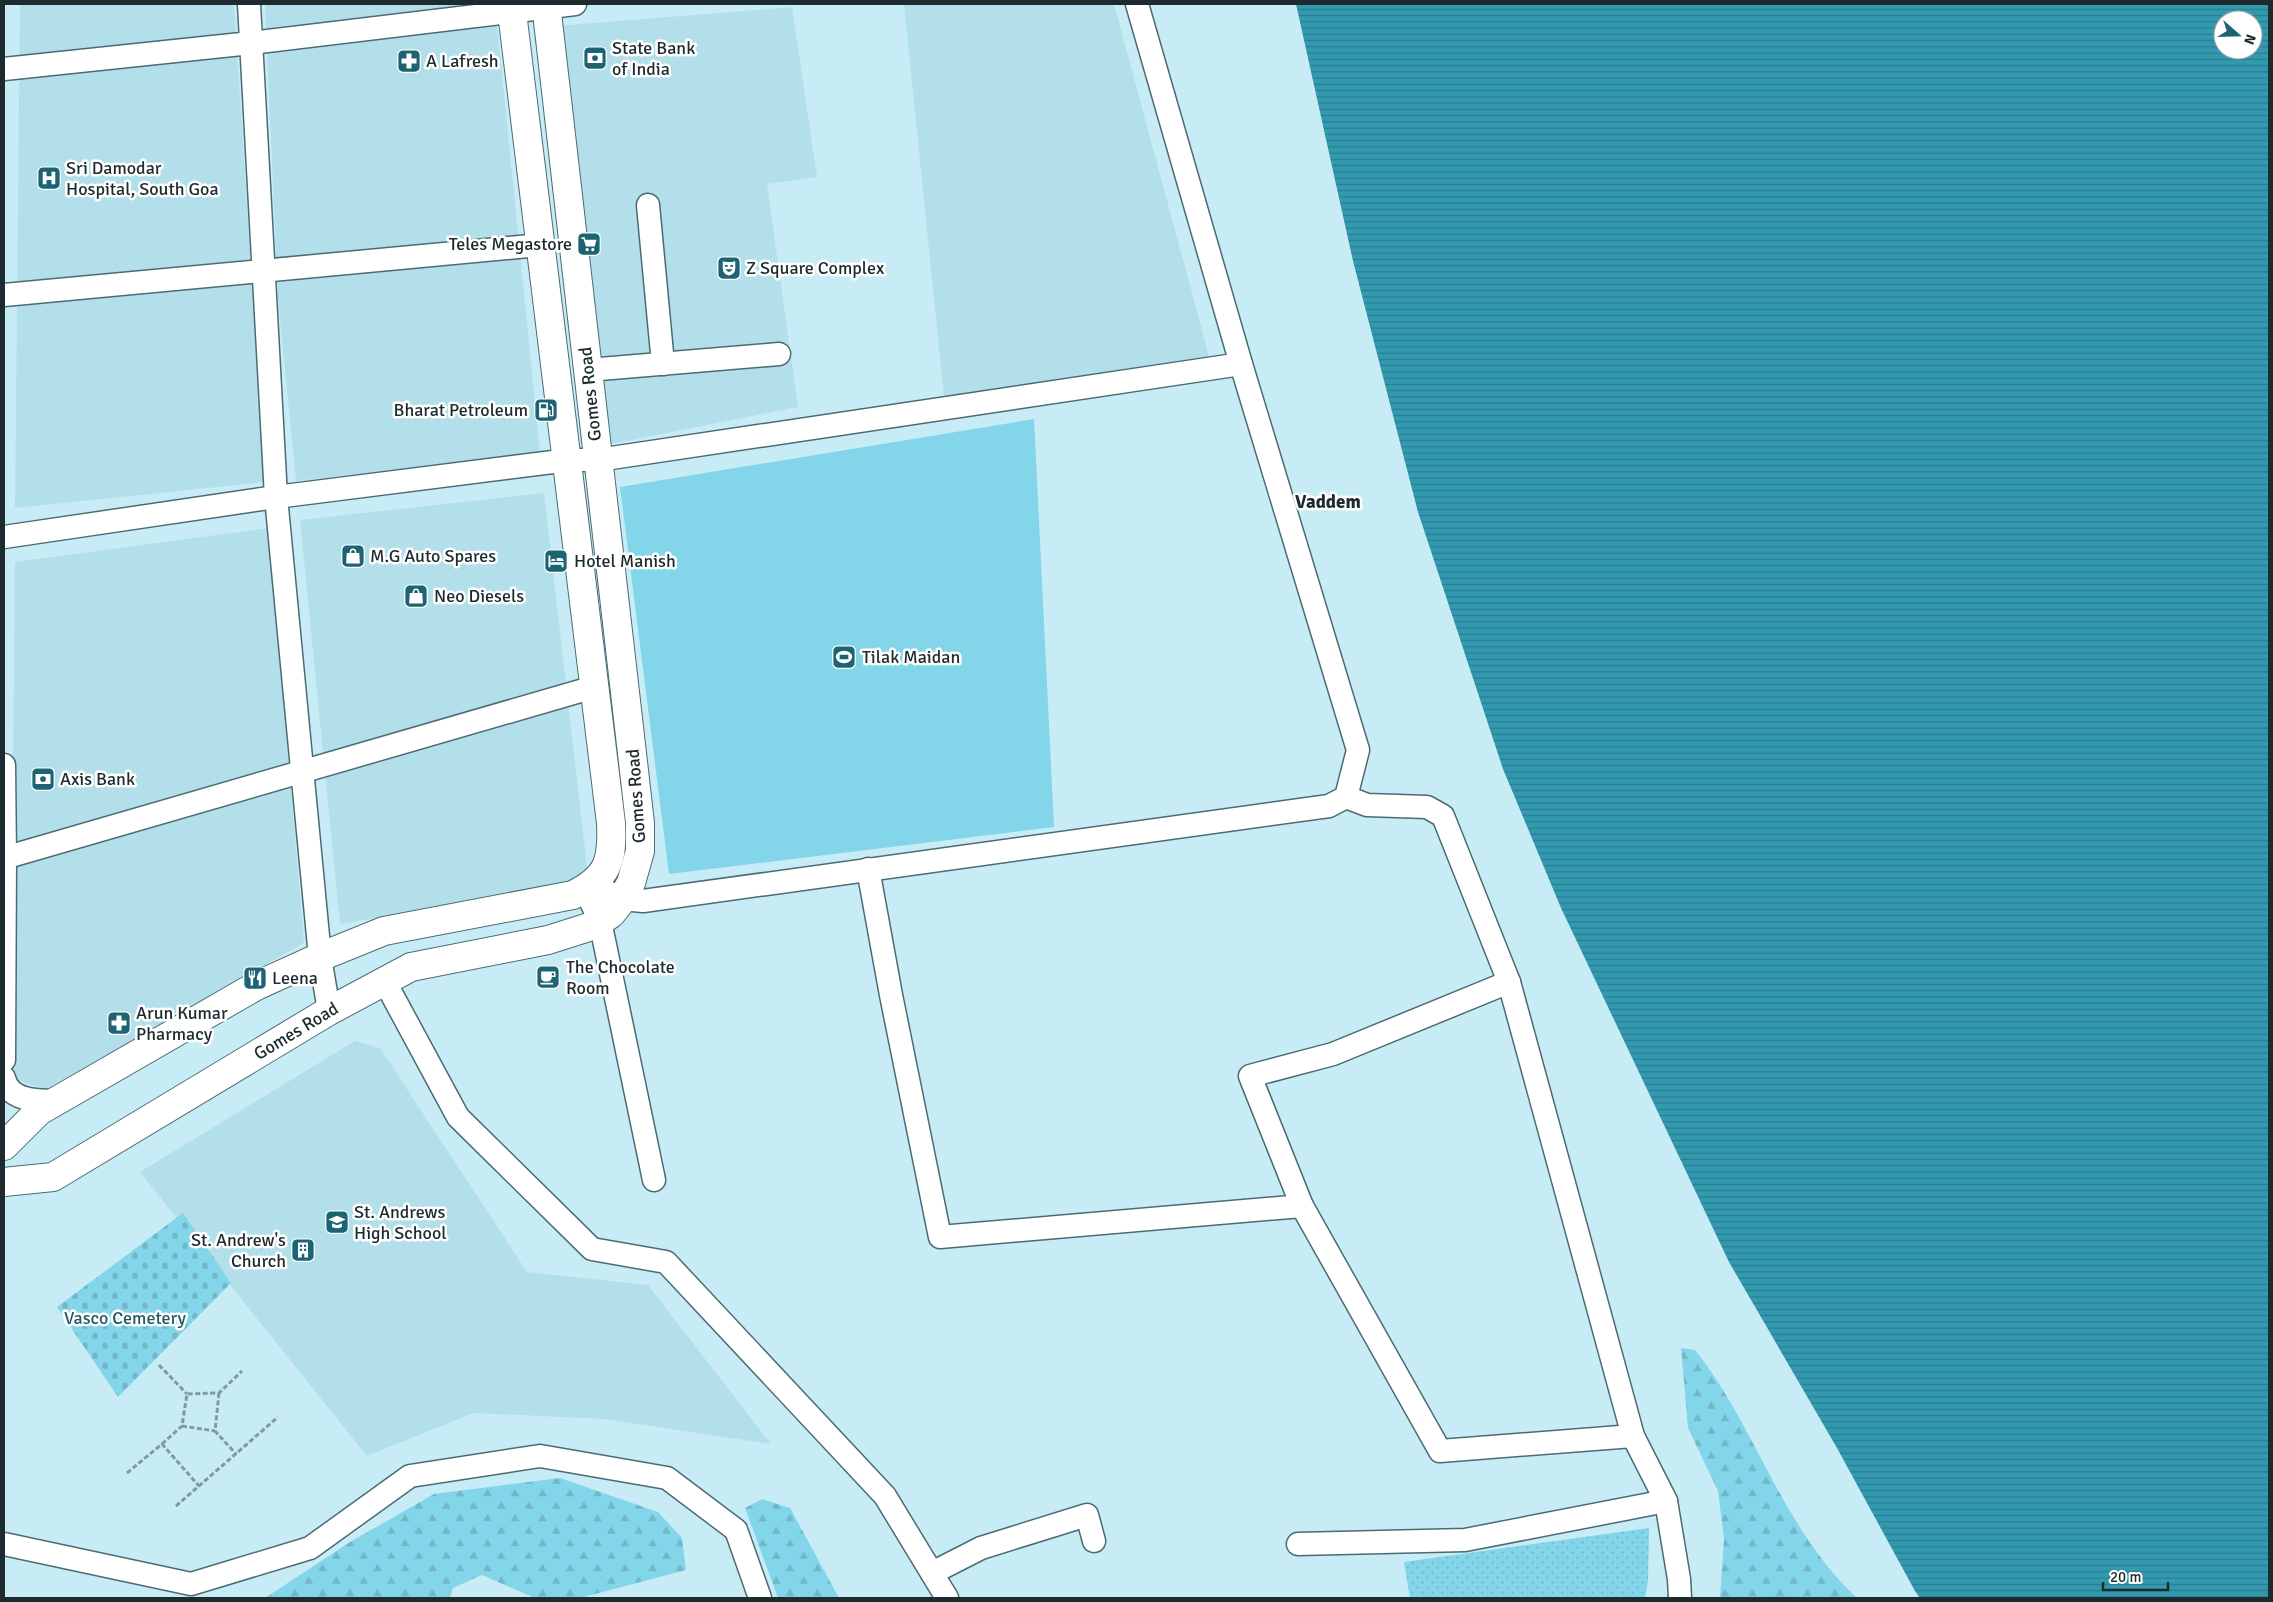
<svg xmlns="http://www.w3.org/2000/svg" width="2273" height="1602" font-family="Signika,sans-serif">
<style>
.built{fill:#b3dfea}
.forest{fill:url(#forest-firs)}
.cemetery{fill:url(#cemetery-stones)}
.park{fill:url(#park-dots)}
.pitch{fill:#83d5e9}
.water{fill:url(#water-rules);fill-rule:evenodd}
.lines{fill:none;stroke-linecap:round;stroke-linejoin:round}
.minor-casing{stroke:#4b6b73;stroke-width:25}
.major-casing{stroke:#4b6b73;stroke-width:30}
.path{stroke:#7f9aa1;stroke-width:3;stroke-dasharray:5 2.5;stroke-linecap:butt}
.minor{stroke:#fff;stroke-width:22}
.major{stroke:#fff;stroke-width:28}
.labels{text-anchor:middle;stroke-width:5;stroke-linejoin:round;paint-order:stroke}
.poi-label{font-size:18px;fill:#1d2b2f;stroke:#fff;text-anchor:start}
.street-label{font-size:18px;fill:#1d2b2f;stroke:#fff}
.park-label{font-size:18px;fill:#225965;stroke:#fff}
.neighbourhood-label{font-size:19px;font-weight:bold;fill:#1d2b2f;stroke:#fff}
</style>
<defs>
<pattern id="forest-firs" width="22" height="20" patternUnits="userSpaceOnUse" patternTransform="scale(1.25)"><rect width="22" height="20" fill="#83d5e9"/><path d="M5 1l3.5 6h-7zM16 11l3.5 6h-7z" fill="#71b7c8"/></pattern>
<pattern id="cemetery-stones" width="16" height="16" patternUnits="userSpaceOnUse" patternTransform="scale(1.25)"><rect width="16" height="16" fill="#83d5e9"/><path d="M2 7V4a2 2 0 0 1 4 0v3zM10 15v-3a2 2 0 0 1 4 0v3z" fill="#71b7c8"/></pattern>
<pattern id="park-dots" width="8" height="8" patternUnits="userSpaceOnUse" patternTransform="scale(1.25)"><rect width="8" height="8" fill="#83d5e9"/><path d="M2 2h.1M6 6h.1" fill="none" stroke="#71b7c8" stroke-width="1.8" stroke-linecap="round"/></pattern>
<pattern id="water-rules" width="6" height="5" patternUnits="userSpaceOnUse" patternTransform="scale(1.25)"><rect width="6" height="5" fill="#3299af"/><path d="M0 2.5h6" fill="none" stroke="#2a7d8f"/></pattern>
</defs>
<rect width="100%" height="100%" fill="#c8ecf5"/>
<g class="built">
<path d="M20,4H234L265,482L15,508Z"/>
<path d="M265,4H495L540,453L296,481L278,299Z"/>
<path d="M904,4H1114L1209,356L944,397Z"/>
<path d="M792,7L817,177L767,184L798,407L611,444L557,26Z"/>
<path d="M544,493L589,884L340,924L300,520Z"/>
<path d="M269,528L304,943L46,1089L10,1078L15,562Z"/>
<path d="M355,1041L380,1048L527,1272L648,1285L771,1444L604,1419L474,1413L367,1456L140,1172Z"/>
</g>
<g class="forest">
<path d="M1681,1348L1695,1350C1757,1428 1781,1527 1857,1598H1720L1724,1539L1718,1491L1688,1428Z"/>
<path d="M560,1478L658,1512L682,1538L686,1570L580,1598H535L482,1575L453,1588L450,1598H265L350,1542L434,1494Z"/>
<path d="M762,1499L790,1508L839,1598H778L745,1508Z"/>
</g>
<path class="cemetery" d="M183,1213L231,1283L118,1397L57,1307Z"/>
<path class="park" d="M1649,1528L1648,1581L1645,1598H1410L1404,1562Z"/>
<path class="pitch" d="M1034,419L1054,827L669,874L620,487Z"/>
<path class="water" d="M1296,4H2269V1598H1920L1915,1591L1837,1448L1729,1262L1561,908L1503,769L1418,512L1353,261ZM2223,20H2253V50H2223Z"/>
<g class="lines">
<g class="minor-casing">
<g id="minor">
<path d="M249,4L276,497L320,957L329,1011"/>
<path d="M4,69L251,43L575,4"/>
<path d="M648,205L663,364"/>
<path d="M4,295L540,245"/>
<path d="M588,370L779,354"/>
<path d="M4,537L276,497L569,460H598L1241,364"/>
<path d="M4,765L5,858L4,1060"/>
<path d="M1346,797L1367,805L1427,807L1443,816L1509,982L1633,1436L1666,1501L1679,1579L1680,1598"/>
<path d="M4,858L594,687"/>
<path d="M868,869L891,995L940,1237L1302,1206L1440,1451L1633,1436"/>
<path d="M592,884L622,899L643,901L1329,806L1346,797L1358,750L1241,364L1137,4"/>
<path d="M585,889L600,921L654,1180"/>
<path d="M384,980L458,1117L592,1249L666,1262L885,1496L947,1598"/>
<path d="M4,1078C9,1101 37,1101 55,1101"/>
<path d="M1302,1206L1250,1076L1333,1054L1509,982"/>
<path d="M4,1544L191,1584L310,1548L410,1476L540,1456L667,1478L736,1530L760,1598"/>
<path d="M1298,1544L1465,1540L1666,1501"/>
<path d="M932,1573L981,1548L1087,1515L1094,1541"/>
</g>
</g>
<g class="major-casing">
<g id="major">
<path d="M4,1146L39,1111L256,986L320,957L384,931L573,895C608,878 613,861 611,823L511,4"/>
<path d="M4,1182L53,1177L329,1011L411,967L548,940L589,927L600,921L611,914L619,904L631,883L640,851V823L546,4"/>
</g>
</g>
<g class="path">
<path d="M159,1365L187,1394"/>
<path d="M219,1393L215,1431L236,1454"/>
<path d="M182,1426L215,1431"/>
<path d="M162,1444L182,1426L187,1394L219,1393L242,1371"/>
<path d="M127,1473L162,1444L199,1486"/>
<path d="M176,1506L278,1417"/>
</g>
<use href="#minor" class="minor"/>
<use href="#major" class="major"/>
</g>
<defs>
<g id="bank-square" transform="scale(1.25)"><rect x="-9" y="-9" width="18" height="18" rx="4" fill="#1c6473" stroke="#fff"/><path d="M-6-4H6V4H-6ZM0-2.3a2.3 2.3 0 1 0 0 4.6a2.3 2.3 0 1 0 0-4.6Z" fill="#fff"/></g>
<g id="pharmacy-square" transform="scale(1.25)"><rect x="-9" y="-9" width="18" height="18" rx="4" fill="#1c6473" stroke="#fff"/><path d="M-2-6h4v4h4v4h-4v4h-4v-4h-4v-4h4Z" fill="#fff"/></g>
<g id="hospital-square" transform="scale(1.25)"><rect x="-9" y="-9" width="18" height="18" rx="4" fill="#1c6473" stroke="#fff"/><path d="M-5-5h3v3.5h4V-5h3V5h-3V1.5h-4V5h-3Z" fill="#fff"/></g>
<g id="supermarket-square" transform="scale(1.25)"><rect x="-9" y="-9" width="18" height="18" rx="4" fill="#1c6473" stroke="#fff"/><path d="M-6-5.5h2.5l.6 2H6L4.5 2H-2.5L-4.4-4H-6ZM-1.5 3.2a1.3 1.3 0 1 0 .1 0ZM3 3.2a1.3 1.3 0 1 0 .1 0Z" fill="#fff"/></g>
<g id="theatre-square" transform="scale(1.25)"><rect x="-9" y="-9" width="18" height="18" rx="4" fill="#1c6473" stroke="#fff"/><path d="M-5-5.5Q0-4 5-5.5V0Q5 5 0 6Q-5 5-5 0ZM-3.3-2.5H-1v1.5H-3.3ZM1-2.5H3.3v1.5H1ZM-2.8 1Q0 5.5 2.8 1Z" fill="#fff"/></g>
<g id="fuel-square" transform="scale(1.25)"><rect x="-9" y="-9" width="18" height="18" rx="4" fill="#1c6473" stroke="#fff"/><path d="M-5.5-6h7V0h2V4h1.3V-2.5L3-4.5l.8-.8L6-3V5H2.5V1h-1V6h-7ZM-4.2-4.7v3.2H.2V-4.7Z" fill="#fff"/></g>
<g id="shop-square" transform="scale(1.25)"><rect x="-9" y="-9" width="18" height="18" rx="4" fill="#1c6473" stroke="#fff"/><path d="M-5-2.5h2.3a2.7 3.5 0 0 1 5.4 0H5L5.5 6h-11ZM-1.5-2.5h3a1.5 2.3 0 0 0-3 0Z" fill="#fff"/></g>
<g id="hotel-square" transform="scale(1.25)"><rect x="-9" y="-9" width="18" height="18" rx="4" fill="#1c6473" stroke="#fff"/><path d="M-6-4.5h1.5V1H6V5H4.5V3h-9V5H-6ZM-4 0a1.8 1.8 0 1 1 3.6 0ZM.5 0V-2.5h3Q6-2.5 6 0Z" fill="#fff"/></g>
<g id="stadium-square" transform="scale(1.25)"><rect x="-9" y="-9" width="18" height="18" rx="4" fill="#1c6473" stroke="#fff"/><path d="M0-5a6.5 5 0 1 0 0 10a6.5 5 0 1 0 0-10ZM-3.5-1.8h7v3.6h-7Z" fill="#fff"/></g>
<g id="cafe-square" transform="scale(1.25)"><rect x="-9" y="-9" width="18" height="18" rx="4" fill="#1c6473" stroke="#fff"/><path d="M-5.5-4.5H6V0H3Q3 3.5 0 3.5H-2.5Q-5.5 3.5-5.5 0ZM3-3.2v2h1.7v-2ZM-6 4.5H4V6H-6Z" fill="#fff"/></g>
<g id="restaurant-square" transform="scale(1.25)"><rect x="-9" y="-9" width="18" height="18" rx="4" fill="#1c6473" stroke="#fff"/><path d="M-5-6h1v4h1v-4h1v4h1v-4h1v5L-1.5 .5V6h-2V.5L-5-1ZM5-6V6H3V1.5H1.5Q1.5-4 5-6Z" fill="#fff"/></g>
<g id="school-square" transform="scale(1.25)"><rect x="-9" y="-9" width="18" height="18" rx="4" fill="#1c6473" stroke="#fff"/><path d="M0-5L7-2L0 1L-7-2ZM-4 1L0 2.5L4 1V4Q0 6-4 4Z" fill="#fff"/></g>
<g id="building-square" transform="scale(1.25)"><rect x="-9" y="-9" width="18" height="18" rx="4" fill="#1c6473" stroke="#fff"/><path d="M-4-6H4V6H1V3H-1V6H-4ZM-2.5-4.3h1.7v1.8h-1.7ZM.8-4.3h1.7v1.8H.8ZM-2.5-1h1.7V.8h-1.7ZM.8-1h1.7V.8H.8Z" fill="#fff"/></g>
</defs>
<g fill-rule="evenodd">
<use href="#bank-square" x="595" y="58"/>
<use href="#pharmacy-square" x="409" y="61"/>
<use href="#hospital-square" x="49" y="178"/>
<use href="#supermarket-square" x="589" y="244"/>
<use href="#theatre-square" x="729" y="268"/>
<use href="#fuel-square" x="546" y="410"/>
<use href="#shop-square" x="353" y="556"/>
<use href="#hotel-square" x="556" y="561"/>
<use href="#shop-square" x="416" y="596"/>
<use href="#stadium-square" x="844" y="657"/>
<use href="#bank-square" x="43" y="779"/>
<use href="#cafe-square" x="548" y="977"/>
<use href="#restaurant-square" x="255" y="978"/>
<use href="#pharmacy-square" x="119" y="1023"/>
<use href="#school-square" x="337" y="1222"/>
<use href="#building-square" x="303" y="1250"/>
</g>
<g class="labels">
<g class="poi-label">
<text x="612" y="54">State Bank<tspan x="612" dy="21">of India</tspan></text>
<text x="426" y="67">A Lafresh</text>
<text x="66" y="174">Sri Damodar<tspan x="66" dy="21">Hospital, South Goa</tspan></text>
<text x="572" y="250" text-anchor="end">Teles Megastore</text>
<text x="746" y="274">Z Square Complex</text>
<text x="528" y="416" text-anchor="end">Bharat Petroleum</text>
<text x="370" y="562">M.G Auto Spares</text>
<text x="574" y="567">Hotel Manish</text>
<text x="434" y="602">Neo Diesels</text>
<text x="862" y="663">Tilak Maidan</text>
<text x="60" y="785">Axis Bank</text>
<text x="566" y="973">The Chocolate<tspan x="566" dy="21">Room</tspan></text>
<text x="272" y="984">Leena</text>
<text x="136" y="1019">Arun Kumar<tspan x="136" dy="21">Pharmacy</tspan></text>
<text x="354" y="1218">St. Andrews<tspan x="354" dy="21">High School</tspan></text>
<text x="286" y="1246" text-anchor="end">St. Andrew's<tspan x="286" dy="21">Church</tspan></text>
</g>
<g class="street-label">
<text transform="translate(590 394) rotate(-96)" y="6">Gomes Road</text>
<text transform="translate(636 796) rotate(-94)" y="6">Gomes Road</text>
<text transform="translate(296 1031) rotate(-31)" y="6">Gomes Road</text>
</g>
<g class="park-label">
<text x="125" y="1324">Vasco Cemetery</text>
</g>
<g class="neighbourhood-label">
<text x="1328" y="508">Vaddem</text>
</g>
</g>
<rect width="2273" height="1602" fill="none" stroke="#1d2b2f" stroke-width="10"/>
<g transform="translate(2238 35) rotate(110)"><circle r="24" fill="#ffffff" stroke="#a5aaac"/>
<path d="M0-4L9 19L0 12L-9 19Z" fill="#1c6473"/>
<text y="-8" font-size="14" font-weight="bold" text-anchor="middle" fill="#1d2b2f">N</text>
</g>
<path d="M2103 1582v8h65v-8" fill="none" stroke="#1d2b2f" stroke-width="2.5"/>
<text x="2110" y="1582" font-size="15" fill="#1d2b2f" stroke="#ffffff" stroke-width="4" paint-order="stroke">20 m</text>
</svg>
